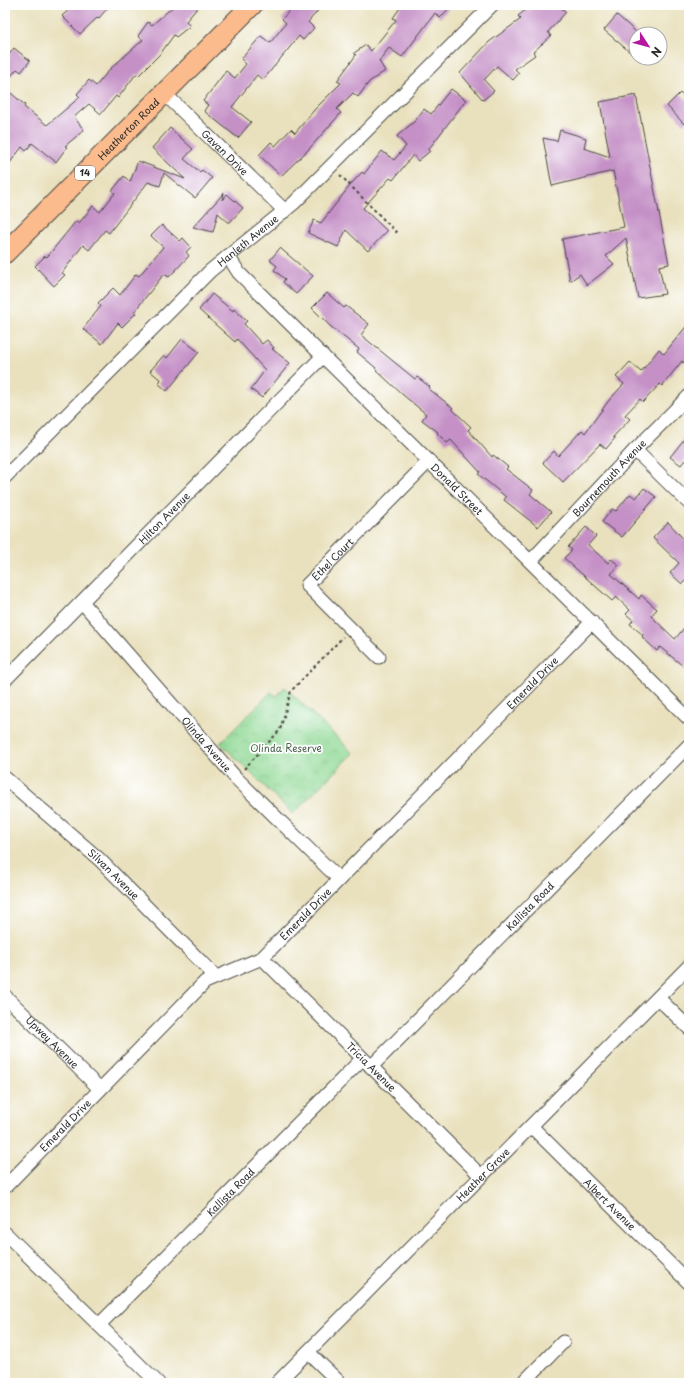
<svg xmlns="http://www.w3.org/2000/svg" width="694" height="1388" font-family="'Playpen Sans',sans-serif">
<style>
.park{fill:url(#park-crowns);stroke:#5e8260}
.building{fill:#c490c6}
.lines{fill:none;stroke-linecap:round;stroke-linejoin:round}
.minor-casing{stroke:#484641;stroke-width:15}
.primary-casing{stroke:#484641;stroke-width:22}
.path{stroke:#484641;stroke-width:2;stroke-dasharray:3 3;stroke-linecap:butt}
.minor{stroke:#fff;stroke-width:13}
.primary{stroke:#fbbb8d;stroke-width:20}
.labels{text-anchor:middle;stroke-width:3.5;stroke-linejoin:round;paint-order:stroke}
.shield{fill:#fff;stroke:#6b6b6b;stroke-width:1}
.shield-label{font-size:9px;font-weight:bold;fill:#2b2b2b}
.street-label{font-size:10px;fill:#2b2b2b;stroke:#fff}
.park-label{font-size:10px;fill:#495f4b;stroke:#fff}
</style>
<defs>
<pattern id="park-crowns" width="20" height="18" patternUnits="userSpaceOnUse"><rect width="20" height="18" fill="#90d995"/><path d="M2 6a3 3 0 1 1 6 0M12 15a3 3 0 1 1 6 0" fill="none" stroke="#7cba81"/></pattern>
</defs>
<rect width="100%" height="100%" fill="#fff"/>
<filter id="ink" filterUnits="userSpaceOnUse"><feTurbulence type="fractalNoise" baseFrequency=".025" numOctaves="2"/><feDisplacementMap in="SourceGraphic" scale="8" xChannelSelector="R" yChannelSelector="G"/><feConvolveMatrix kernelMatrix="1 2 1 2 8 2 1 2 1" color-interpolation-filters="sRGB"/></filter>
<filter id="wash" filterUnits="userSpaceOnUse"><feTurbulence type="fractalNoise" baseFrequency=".012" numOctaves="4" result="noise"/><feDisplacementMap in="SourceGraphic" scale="16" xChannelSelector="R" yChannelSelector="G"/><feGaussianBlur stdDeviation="0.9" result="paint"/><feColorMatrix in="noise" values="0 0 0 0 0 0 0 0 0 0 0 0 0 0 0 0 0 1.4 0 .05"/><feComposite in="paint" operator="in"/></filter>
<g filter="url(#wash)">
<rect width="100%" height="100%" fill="#e9e1be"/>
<path class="park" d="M285,687L353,753L293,814L220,743L271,692L276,696Z"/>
<g id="blocks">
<g class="building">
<path d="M74,5H110L99,18L98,17L80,34L62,16Z"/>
<path d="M175,5H200L186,21L190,26L176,37L174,35L160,54L138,76L136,74L118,98L116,96L101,114L89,104L74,117L84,130L65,146L67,147L56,162L32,143L26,151L22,147L5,169V88L25,105L24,107L47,125L80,97L77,94L89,80L96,86L110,69L143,40L138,36L148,22L152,25Z"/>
<path d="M295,5H323L308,22L314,28L303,40L299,36L263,80L257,75L232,107L251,122L238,138L204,111L208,105L203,101L226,71L235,78L246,64L241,59L261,36L270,43L286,23L282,19Z"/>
<path d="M402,5H452L440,18L435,13L402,57L389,48L379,61L385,71L369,82L358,97L353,93L337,109L341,113L308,150L281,176L259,155L271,142L275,146L291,129L295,133L315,109L341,83L337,81L356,55L354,53L366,45L371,51L396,20L393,18Z"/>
<path d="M536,5H558L566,12L548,32L551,36L533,52L535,55L515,69L519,73L513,80L497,66L484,80L494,91L483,100L460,73L489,42L521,19L518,16L528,8L531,11Z"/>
<path d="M617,15L636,32V47L631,53L604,30Z"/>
<path d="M14,48L30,61L21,72L17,69L5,83V60Z"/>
<path d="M451,89L466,100L428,150L430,151L418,161L413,155L393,180L390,178L363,208L387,231L368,251L346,230L338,247L308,233L314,220L321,223L352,183L362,172L364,174L382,151L394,160L406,146L397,136L415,121L424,109L431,114Z"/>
<path d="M680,93L689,102V119L684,124L667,106Z"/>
<path d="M636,95L669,264L659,266L665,294L638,298L626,238L606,256L614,264L587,285L580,274L570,281L562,239L624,227L613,171L552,186L543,138L557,141L560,130L586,138L584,148L610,157L600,102Z"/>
<path d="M170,128L193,149L184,159L200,172L202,170L212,178L195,198L164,173L160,186L148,182L109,233L105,230L89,250L83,245L62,273L65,275L54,286L35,266L45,256L47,257L76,221L79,223L93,206L100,212L115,193L112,191L124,176L130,182L138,161L185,179L152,148Z"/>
<path d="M224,193L222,200L227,194L243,208L229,223L218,213L213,232L193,227Z"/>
<path d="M162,225L180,241L183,238L191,247L186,252L189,256L169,277L164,274L134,312L136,313L122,327L118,323L102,344L83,329L101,306L98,303L113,288L120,295L136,274L139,276L163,247L151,236Z"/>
<path d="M280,248L313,276L296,294L283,282L285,279L274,270L277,266L270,260Z"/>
<path d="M327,293L344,308L346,306L369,324L361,335L415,379L417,377L430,387L429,389L453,408L452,409L471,427L468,430L492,457L493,455L508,467L506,469L533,490L530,494L551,512L538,527L504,500L506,497L478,474L480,472L451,440L447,443L437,433L438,432L422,420L426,414L403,395L375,369L376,368L357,352L359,349L330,326L312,308Z"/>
<path d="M212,294L233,311L234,309L247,321L244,324L262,344L267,340L274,348L272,349L290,363L262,398L251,389L265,370L237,339L235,342L199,310Z"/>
<path d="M689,323V356L683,363L682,361L662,386L660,384L643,402L640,399L625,415L630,419L613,437L615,438L606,449L600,444L563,482L543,463L554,451L558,456L582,430L585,433L610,399L624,384L616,377L630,362L641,372L659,349L664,354Z"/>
<path d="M182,339L199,352L167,391L158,383L161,380L150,371L164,355L167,358Z"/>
<path d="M689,433V463L685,460L681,465L670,457Z"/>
<path d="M644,488L656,497L622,537L602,522L612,509L616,511L630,494L636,498Z"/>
<path d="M668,522L689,545V577L682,584L670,573L679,563L653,538Z"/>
<path d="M586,527L596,536L588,545L608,563L611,559L619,565L611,574L639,599L641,595L657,609L651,616L675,639L689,622V671L660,647L657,651L642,637L643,635L630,624L633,620L626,614L630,610L616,597L612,601L564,558L572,550L568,547Z"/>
</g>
</g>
</g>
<g filter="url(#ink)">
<use href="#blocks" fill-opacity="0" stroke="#484641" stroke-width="1"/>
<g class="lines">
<g class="minor-casing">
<g id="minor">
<path id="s1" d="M164,93L285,211"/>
<path id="s2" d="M228,256L239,273L689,719"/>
<path d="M635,450L689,503"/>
<path id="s3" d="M5,477L210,271L294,203L492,5"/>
<path id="s4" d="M531,561L635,450L689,396"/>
<path id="s5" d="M82,602L236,778L339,879"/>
<path id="s6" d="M379,657L307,585L429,461"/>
<path id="s7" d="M5,680L323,356"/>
<path id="s8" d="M5,778L99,859L216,977"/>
<path id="s9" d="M262,958L481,1176"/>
<path id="s10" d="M5,996L100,1089"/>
<path d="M658,998L689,1028"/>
<path id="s11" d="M371,1067L689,745"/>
<path id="s12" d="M531,1126L689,1283"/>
<path id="s13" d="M5,1187L205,982L262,958L592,622"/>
<path d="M5,1233L158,1383"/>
<path id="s14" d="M99,1325L362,1059"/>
<path d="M308,1352L340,1383"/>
<path id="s15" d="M277,1383L689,966"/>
<path d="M523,1383L563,1342"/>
</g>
</g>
<g class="primary-casing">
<g id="primary">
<path id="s16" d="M5,253L252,5"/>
</g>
</g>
<g class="path">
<path d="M340,175L397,233"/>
<path d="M244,769L280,730L291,691L343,637"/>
</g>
<use href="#minor" class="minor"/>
<use href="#primary" class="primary"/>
</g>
</g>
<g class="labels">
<rect class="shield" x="75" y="166" width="20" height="14" rx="3"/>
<g class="shield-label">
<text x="85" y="176">14</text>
</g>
<g class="street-label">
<text dy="4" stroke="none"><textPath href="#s16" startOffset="175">Heatherton Road</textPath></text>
<text dy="4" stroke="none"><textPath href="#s1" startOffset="85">Gavan Drive</textPath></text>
<text dy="4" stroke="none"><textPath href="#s3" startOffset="339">Hanleth Avenue</textPath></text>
<text dy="4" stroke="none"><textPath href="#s4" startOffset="114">Bournemouth Avenue</textPath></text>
<text dy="4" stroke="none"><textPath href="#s2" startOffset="327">Donald Street</textPath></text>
<text dy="4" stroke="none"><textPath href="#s7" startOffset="227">Hilton Avenue</textPath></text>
<text dy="4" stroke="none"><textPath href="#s6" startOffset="138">Ethel Court</textPath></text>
<text dy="4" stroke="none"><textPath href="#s13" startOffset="734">Emerald Drive</textPath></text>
<text dy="4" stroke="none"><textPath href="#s5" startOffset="189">Olinda Avenue</textPath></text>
<text dy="4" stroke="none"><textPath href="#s8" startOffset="145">Silvan Avenue</textPath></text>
<text dy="4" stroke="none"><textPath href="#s11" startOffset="226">Kallista Road</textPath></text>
<text dy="4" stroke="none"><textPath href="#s13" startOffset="410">Emerald Drive</textPath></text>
<text dy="4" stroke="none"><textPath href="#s10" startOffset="66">Upwey Avenue</textPath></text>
<text dy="4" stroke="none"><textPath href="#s9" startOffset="154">Tricia Avenue</textPath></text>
<text dy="4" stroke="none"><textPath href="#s13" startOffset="86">Emerald Drive</textPath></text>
<text dy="4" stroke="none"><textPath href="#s15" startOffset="293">Heather Grove</textPath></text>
<text dy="4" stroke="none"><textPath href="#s14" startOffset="187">Kallista Road</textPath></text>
<text dy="4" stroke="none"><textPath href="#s12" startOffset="111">Albert Avenue</textPath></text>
</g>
<g class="park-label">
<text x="286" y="752">Olinda Reserve</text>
</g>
</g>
<rect width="694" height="1388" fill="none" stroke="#fff" stroke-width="20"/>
<g transform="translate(648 46) rotate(126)"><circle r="19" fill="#ffffff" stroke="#aaaaaa"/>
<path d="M0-3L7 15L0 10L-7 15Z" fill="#b5179e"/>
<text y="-6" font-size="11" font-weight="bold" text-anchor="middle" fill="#2b2b2b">N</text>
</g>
</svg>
